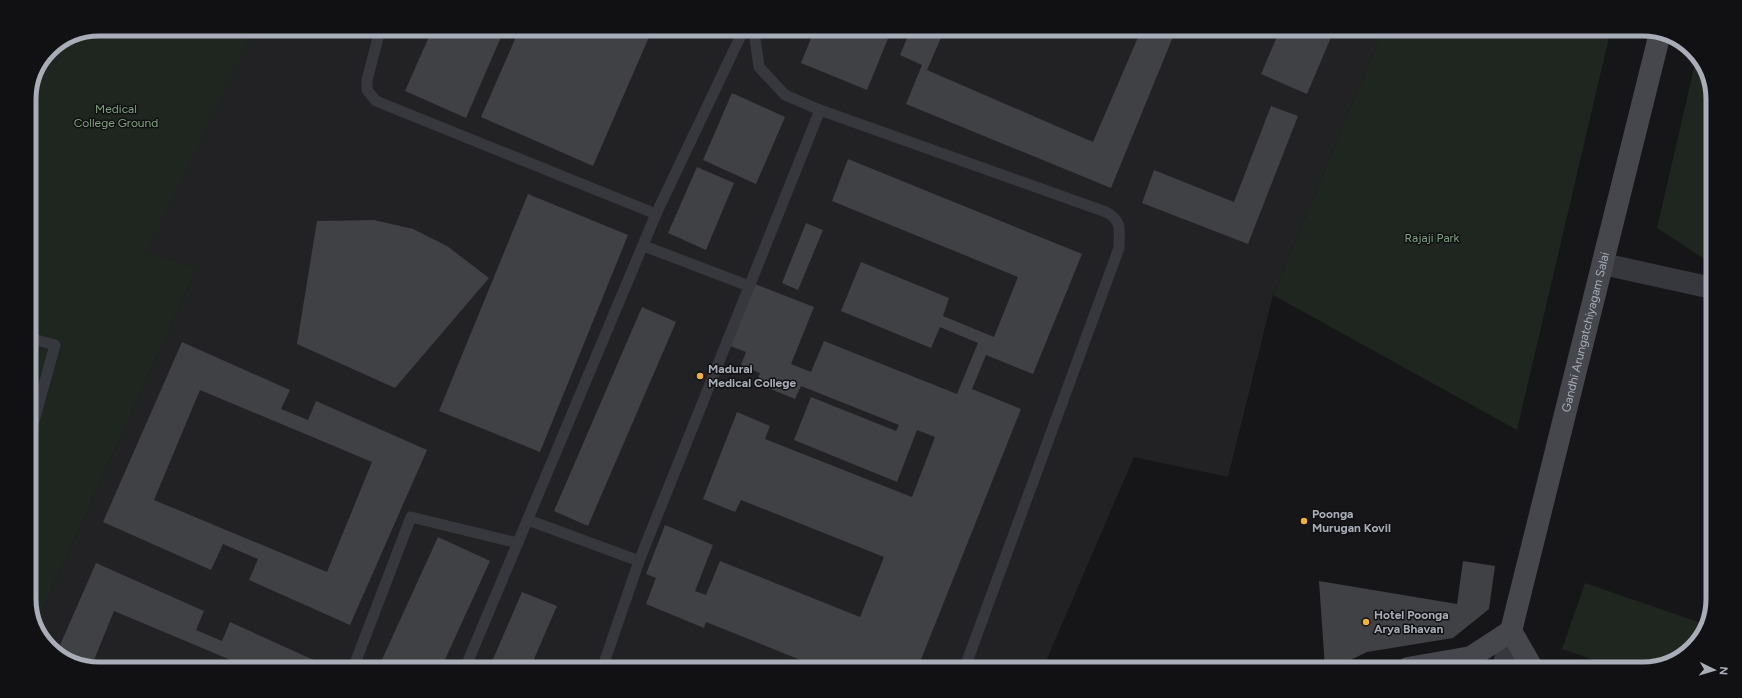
<svg xmlns="http://www.w3.org/2000/svg" width="1742" height="698" font-family="Figtree,sans-serif">
<style>
.built{fill:#222225}
.green{fill:#1e261f}
.building{fill:#404145;fill-rule:evenodd}
.lines{fill:none;stroke-linecap:round;stroke-linejoin:round}
.lane{stroke:#37383d;stroke-width:11}
.street{stroke:#37383d;stroke-width:22}
.secondary{stroke:#45474d;stroke-width:22}
.poi-dot{fill:#f2b134;stroke:#111113;stroke-width:1.5}
.labels{text-anchor:middle;stroke-width:3;stroke-linejoin:round;paint-order:stroke}
.park-label{font-size:12px;fill:#7fa381;stroke:#111113}
.street-label{font-size:12px;fill:#a8adb8;stroke:#111113}
.poi-label{font-size:12px;font-weight:bold;fill:#a8adb8;stroke:#111113;text-anchor:start}
.rim{fill:none;stroke:#a8adb8;stroke-width:5}
</style>
<rect width="100%" height="100%" fill="#161618"/>
<path class="built" d="M99,29L1382,32L1273,295L1228,477L1134,457L1043,668L76,665L43,642L36,624L197,268L29,217V94L50,49L72,34Z"/>
<g class="green">
<path d="M99,29H254L146,252L197,268L36,624L29,604V94L50,49L72,34Z"/>
<path d="M1382,32L1610,33L1517,430L1273,295Z"/>
<path d="M1697,55L1699,56L1713,94L1712,264L1657,228Z"/>
<path d="M1585,583L1707,625L1686,655L1644,669H1620L1562,649Z"/>
</g>
<g class="building">
<path d="M432,30H504L466,118L405,91Z"/>
<path d="M519,30H652L593,166L481,117Z"/>
<path d="M814,31H891L867,90L801,63Z"/>
<path d="M910,31H944L927,70L1093,142L1139,35L1131,31L1175,32L1111,188L906,104L922,65L900,55Z"/>
<path d="M1279,32H1326L1332,35L1307,94L1261,74Z"/>
<path d="M732,93L785,117L756,184L703,160Z"/>
<path d="M1271,106L1298,116L1248,244L1142,203L1154,170L1234,202Z"/>
<path d="M848,159L1082,254L1033,374L986,355L972,389L1021,409L918,667H818L706,622L704,628L646,604L656,578L646,574L665,525L713,545L695,591L706,595L720,561L860,617L884,557L741,500L735,512L703,499L737,412L770,426L765,439L912,497L935,437L917,430L897,482L794,440L811,397L896,431L899,425L801,386L795,399L756,383L760,373L741,365L746,352L730,346L755,284L814,307L791,364L811,372L824,341L957,394L978,343L940,327L931,348L841,311L861,262L949,298L943,316L994,337L1018,277L832,201Z"/>
<path d="M697,167L734,183L706,250L668,233Z"/>
<path d="M528,194L628,235L540,452L439,411Z"/>
<path d="M374,220L413,229L447,246L489,278L395,388L297,344L317,221Z"/>
<path d="M806,223L823,230L798,290L782,283Z"/>
<path d="M642,307L676,322L588,526L554,511Z"/>
<path d="M182,342L290,390L281,409L308,420L316,401L427,450L350,625L249,580L258,559L223,544L211,570L103,522ZM200,390L372,462L327,572L154,500Z"/>
<path d="M438,537L490,561L442,666H379Z"/>
<path d="M1463,561L1495,566L1489,609L1453,638L1367,652L1334,668H1325L1319,581L1457,604Z"/>
<path d="M96,563L204,611L196,630L222,641L230,622L327,666H245L114,611L92,665H76L57,652Z"/>
<path d="M522,592L557,606L531,666H490Z"/>
</g>
<g class="lines">
<g class="lane">
<path d="M380,30L367,80V90L376,101L656,214"/>
<path d="M754,31L759,67L785,95L820,110L1106,212C1123,221 1119,231 1119,248L965,667"/>
<path d="M644,246L749,286"/>
<path d="M29,338L55,345L29,439"/>
<path d="M528,520L639,561"/>
<path d="M354,666L411,517L518,543"/>
<path d="M466,666L656,214L743,31"/>
<path d="M603,666L639,561L820,110"/>
</g>
<g class="street">
<path d="M1603,264L1712,288"/>
<path d="M1503,669L1511,631"/>
</g>
<g class="secondary">
<path id="s1" d="M1511,631L1660,33"/>
<path d="M1511,631L1533,669"/>
<path d="M1408,668L1471,657L1511,631"/>
</g>
</g>
<g class="poi-dot">
<circle cx="700" cy="376" r="4"/>
<circle cx="1304" cy="521" r="4"/>
<circle cx="1366" cy="622" r="4"/>
</g>
<g class="labels">
<g class="park-label">
<text x="116" y="113">Medical<tspan x="116" dy="14">College Ground</tspan></text>
<text x="1432" y="242">Rajaji Park</text>
</g>
<g class="street-label">
<text dy="4" stroke="none"><textPath href="#s1" startOffset="308">Gandhi Arungatchiyagam Salai</textPath></text>
</g>
<g class="poi-label">
<text x="708" y="373">Madurai<tspan x="708" dy="14">Medical College</tspan></text>
<text x="1312" y="518">Poonga<tspan x="1312" dy="14">Murugan Kovil</tspan></text>
<text x="1374" y="619">Hotel Poonga<tspan x="1374" dy="14">Arya Bhavan</tspan></text>
</g>
</g>
<path d="M0 0H1742V698H0ZM99 36H1643A63 63 0 0 1 1706 99V599A63 63 0 0 1 1643 662H99A63 63 0 0 1 36 599V99A63 63 0 0 1 99 36Z" fill="#111113" fill-rule="evenodd"/>
<path class="rim" d="M99 36H1643A63 63 0 0 1 1706 99V599A63 63 0 0 1 1643 662H99A63 63 0 0 1 36 599V99A63 63 0 0 1 99 36Z"/>
<g transform="translate(1714 670) rotate(95)" stroke="#111113" stroke-width="3" paint-order="stroke">
<path d="M0-3L7 15L0 10L-7 15Z" fill="#a8adb8"/>
<text y="-6" font-size="11" font-weight="bold" text-anchor="middle" fill="#a8adb8">N</text>
</g>
</svg>
